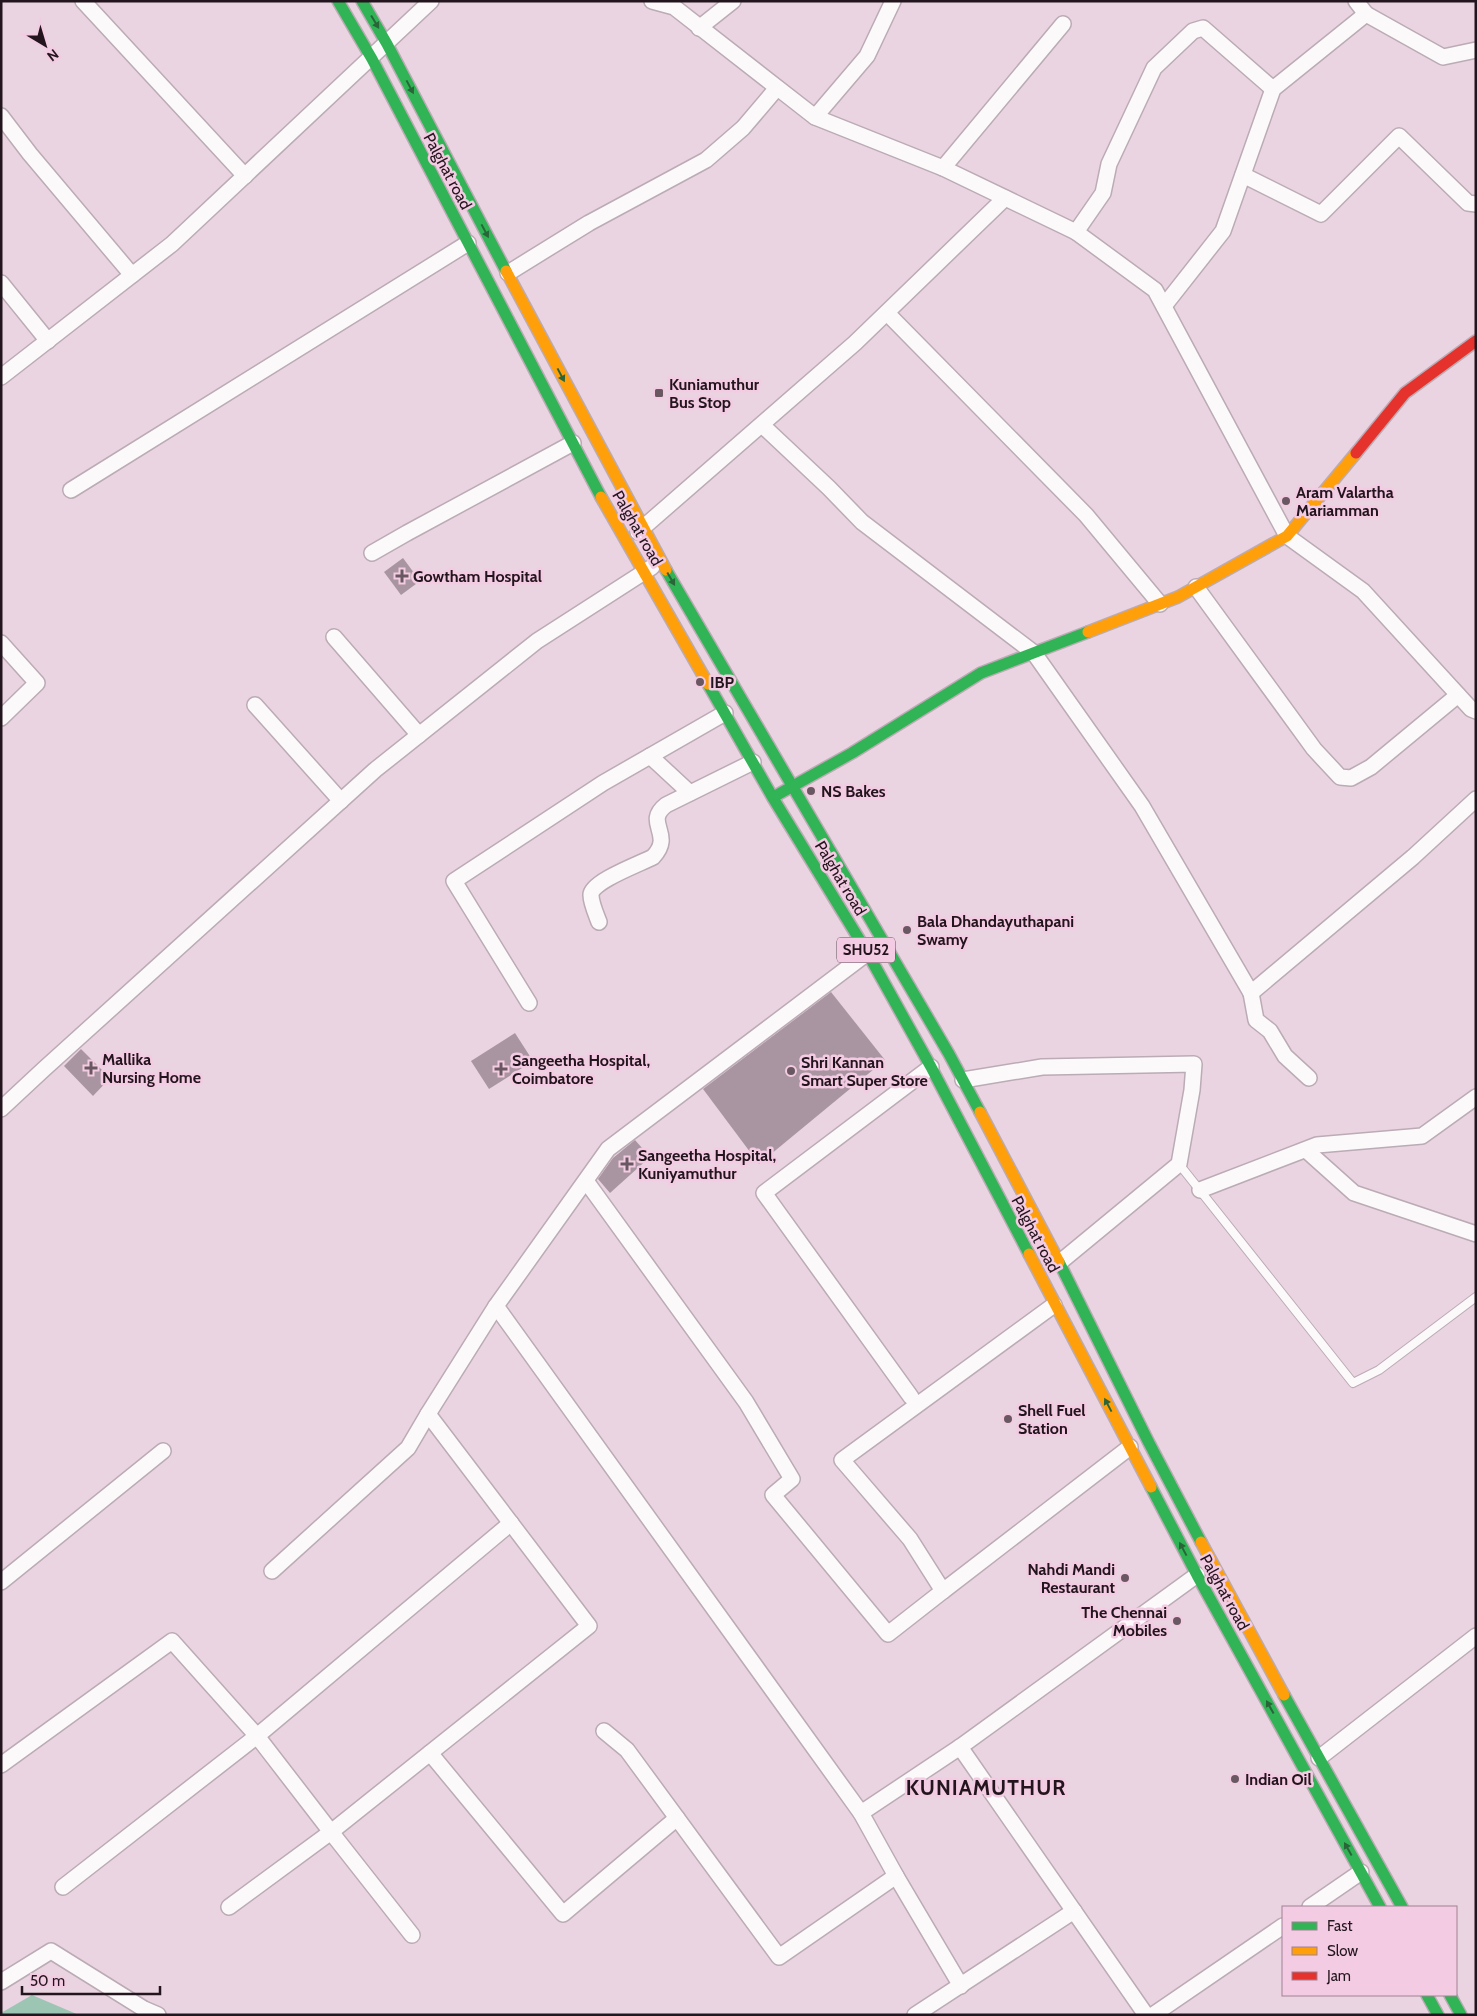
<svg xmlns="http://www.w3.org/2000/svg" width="1477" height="2016" font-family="Cabin,sans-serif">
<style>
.water{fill:#9dc5b3}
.building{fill:#a995a1}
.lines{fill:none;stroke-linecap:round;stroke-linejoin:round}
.lane-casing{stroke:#bbabb4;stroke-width:10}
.street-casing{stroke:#bbabb4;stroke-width:18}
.fast-casing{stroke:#bbabb4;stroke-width:14}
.slow-casing{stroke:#bbabb4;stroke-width:14}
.jam-casing{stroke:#bbabb4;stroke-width:14}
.lane{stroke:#fcf9fa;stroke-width:8}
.street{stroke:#fcf9fa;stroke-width:15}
.fast{stroke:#30b455;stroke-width:11}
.slow{stroke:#ff9f0a;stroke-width:11}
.jam{stroke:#e5322d;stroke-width:11}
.oneway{fill:#2a6439}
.poi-dot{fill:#695862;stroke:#f3cbe2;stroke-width:2}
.labels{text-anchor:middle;stroke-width:5;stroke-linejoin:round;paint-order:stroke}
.shield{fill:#f3cbe2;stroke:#614c58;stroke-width:1}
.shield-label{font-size:15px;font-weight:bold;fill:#23151d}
.street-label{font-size:16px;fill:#23151d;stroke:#f3cbe2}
.poi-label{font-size:16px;font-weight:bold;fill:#23151d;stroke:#f3cbe2;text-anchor:start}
.district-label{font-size:21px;font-weight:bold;letter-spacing:1px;fill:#23151d;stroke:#f3cbe2}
</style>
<rect width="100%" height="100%" fill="#ead4e1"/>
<path class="water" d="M32,1995L79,2015H1V2013Z"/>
<g class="building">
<path d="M403,558L420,581L401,595L384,572Z"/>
<path d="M831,992L885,1060L759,1164L703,1089Z"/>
<path d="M515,1033L533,1061L489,1089L471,1061Z"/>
<path d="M81,1049L110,1078L93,1096L64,1066Z"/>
<path d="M635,1140L650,1157L610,1193L598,1179L613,1158Z"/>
</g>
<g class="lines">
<g class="lane-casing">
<path id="lane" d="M1179,1164L1353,1383L1379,1370L1476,1297"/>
</g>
<g class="street-casing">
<g id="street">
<path d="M83,1L245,176"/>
<path d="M652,1L674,7L815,117L943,168L1076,232L1155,290L1287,536L1363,591L1471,709L1476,711"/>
<path d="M1356,1L1366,14"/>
<path d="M699,28L733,1"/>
<path d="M1,116L30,154L132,275"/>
<path d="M815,117L867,56L893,1"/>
<path d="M943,168L1063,24"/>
<path d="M1243,175L1321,214L1399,136L1468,203L1476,204"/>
<path d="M1076,232L1103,193L1109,164L1154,68L1193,31L1203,28L1273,89"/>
<path d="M508,273L589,223L706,160L743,128L777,88"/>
<path d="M1,283L48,341"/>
<path d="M1164,306L1223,231L1273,89L1366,14L1443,57L1476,50"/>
<path d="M887,313L1086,515L1160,604"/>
<path d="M1,377L172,244L431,1"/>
<path d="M762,425L829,488L862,522L1034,653L1142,806L1251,993L1413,857L1476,799"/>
<path d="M71,490L468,243"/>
<path d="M638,532L855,343L1005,198"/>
<path d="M372,553L407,533L573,443"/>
<path d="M1196,587L1314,749L1340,777L1351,778L1371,767L1458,695"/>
<path d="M334,637L419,735"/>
<path d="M1,643L37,683L1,718"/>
<path d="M255,705L341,801"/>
<path d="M650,756L690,793"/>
<path d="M599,922C596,914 591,903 591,895C590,882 642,863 653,857C675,834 643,823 666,805L753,762"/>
<path d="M874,948L608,1149L496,1306L861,1813L960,1747L1197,1575"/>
<path d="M1251,993L1256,1020L1270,1031L1285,1056L1309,1078"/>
<path d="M529,1003L454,881L603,783L725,713"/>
<path d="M963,1080L1042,1067L1194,1064L1192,1090L1179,1164L1059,1263"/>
<path d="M1,1109L44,1069L375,770L537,641L652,567"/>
<path d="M1306,1150L1354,1193L1476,1234"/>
<path d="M586,1181L746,1402L792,1479L773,1495L888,1634L943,1591"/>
<path d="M1200,1190L1317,1145L1422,1136L1476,1097"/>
<path d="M1054,1305L842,1460L910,1539L943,1591L1130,1447"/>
<path d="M911,1397L764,1193L931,1067"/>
<path d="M272,1571L408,1448L428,1414"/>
<path d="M1,1582L163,1451"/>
<path d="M604,1731L627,1750L779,1957L896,1876L861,1813"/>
<path d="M960,1747L1146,2015"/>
<path d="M430,1753L563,1914L677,1818"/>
<path d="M1319,1758L1476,1636"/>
<path d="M1,1765L172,1641L257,1736L331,1832L589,1626L428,1414L496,1306"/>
<path d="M896,1876L961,1986"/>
<path d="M63,1887L257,1736L511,1523"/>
<path d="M229,1907L331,1832L412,1935"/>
<path d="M1310,1907L1361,1872"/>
<path d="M1,1982L51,1951L144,2009L158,2015"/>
<path d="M915,2015L1074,1911"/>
<path d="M1153,2015L1283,1926"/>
</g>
</g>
<g class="fast-casing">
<g id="fast">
<path d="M338,1L372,59L601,497"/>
<path d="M362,1L387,44L506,271"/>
<path d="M666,570L949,1054L980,1112"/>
<path d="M708,684L773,798L867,952L931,1067L1029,1254"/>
<path d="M777,795L852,753L981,673L1088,632"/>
<path d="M1059,1262L1149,1443L1201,1542"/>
<path d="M1151,1487L1197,1575L1380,1907"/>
<path d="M1284,1695L1402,1907"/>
<path d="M1427,1995L1438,2015"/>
<path d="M1450,1995L1461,2015"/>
</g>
</g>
<g class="slow-casing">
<g id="slow">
<path d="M506,271L666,570"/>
<path d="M601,497L708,684"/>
<path d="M1088,632L1178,597L1287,536L1356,453"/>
<path d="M980,1112L1059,1262"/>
<path d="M1029,1254L1151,1487"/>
<path d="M1201,1542L1284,1695"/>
</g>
</g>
<g class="jam-casing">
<path id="jam" d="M1356,453L1405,393L1476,341"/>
</g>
<use href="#lane" class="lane"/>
<use href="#street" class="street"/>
<use href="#fast" class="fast"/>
<use href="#slow" class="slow"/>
<use href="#jam" class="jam"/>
</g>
<defs><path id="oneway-solid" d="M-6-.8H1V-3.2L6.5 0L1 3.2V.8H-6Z" transform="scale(1.25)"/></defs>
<g class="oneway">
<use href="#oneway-solid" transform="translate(375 22) rotate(59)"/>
<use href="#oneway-solid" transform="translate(410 87) rotate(62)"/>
<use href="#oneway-solid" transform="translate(485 231) rotate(62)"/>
<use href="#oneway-solid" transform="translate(561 375) rotate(62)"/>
<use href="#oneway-solid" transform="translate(671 579) rotate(60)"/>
<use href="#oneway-solid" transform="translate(1108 1405) rotate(-118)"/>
<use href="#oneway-solid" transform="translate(1183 1549) rotate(-118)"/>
<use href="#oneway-solid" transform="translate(1270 1707) rotate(-119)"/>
<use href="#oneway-solid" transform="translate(1348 1849) rotate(-119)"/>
</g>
<g class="poi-dot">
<rect x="654" y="388" width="10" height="10" rx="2.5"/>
<circle cx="1286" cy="501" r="5"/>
<path d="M399.5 568.5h5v5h5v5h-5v5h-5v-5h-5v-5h5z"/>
<circle cx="700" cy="682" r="5"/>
<circle cx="811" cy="791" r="5"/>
<circle cx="907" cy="930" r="5"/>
<path d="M88.5 1060.5h5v5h5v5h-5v5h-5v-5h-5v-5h5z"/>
<path d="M498.5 1061.5h5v5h5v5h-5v5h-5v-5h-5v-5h5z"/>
<circle cx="791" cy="1071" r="5"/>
<path d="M624.5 1156.5h5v5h5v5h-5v5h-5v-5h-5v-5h5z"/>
<circle cx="1008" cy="1419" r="5"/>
<circle cx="1125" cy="1578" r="5"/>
<circle cx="1177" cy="1621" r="5"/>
<circle cx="1235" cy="1779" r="5"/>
</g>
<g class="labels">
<rect class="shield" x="837" y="937.5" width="58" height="25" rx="4"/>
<g class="shield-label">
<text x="866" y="955">SHU52</text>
</g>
<g class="street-label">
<text transform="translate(448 171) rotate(62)" y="6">Palghat road</text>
<text transform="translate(638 528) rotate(60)" y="6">Palghat road</text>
<text transform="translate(841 878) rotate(59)" y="6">Palghat road</text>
<text transform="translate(1036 1234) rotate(62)" y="6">Palghat road</text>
<text transform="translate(1225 1592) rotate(61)" y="6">Palghat road</text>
</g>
<g class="poi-label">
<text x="669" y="390">Kuniamuthur<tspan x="669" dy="18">Bus Stop</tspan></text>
<text x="1296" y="498">Aram Valartha<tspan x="1296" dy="18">Mariamman</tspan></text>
<text x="413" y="582">Gowtham Hospital</text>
<text x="710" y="688">IBP</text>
<text x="821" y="797">NS Bakes</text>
<text x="917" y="927">Bala Dhandayuthapani<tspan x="917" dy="18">Swamy</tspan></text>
<text x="102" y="1065">Mallika<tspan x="102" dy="18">Nursing Home</tspan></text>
<text x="512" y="1066">Sangeetha Hospital,<tspan x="512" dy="18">Coimbatore</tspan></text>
<text x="801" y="1068">Shri Kannan<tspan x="801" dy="18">Smart Super Store</tspan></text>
<text x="638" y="1161">Sangeetha Hospital,<tspan x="638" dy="18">Kuniyamuthur</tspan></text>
<text x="1018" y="1416">Shell Fuel<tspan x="1018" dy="18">Station</tspan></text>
<text x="1115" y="1575" text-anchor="end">Nahdi Mandi<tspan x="1115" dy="18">Restaurant</tspan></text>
<text x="1167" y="1618" text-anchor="end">The Chennai<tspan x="1167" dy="18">Mobiles</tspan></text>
<text x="1245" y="1785">Indian Oil</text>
</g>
<g class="district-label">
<text x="986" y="1795">KUNIAMUTHUR</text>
</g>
</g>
<rect width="1477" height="2016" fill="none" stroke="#23151d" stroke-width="5"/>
<rect x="1282" y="1906" width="175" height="90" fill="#f3cbe2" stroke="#a08293"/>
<rect x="1292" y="1922" width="25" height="8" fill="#30b455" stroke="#a08293"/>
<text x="1327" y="1931" font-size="15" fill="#23151d">Fast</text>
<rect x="1292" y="1947" width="25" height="8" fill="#ff9f0a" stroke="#a08293"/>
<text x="1327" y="1956" font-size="15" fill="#23151d">Slow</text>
<rect x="1292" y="1972" width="25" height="8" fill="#e5322d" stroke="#a08293"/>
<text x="1327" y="1981" font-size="15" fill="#23151d">Jam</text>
<g transform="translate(45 45) rotate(142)" stroke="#f3cbe2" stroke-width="4" paint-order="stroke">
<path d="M0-4L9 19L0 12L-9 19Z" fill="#23151d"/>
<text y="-8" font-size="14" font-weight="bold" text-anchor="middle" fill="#23151d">N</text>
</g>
<path d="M22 1986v8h138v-8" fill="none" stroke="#23151d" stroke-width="2.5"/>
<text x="30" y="1986" font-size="15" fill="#23151d" stroke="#f3cbe2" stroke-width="4" paint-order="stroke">50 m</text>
</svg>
